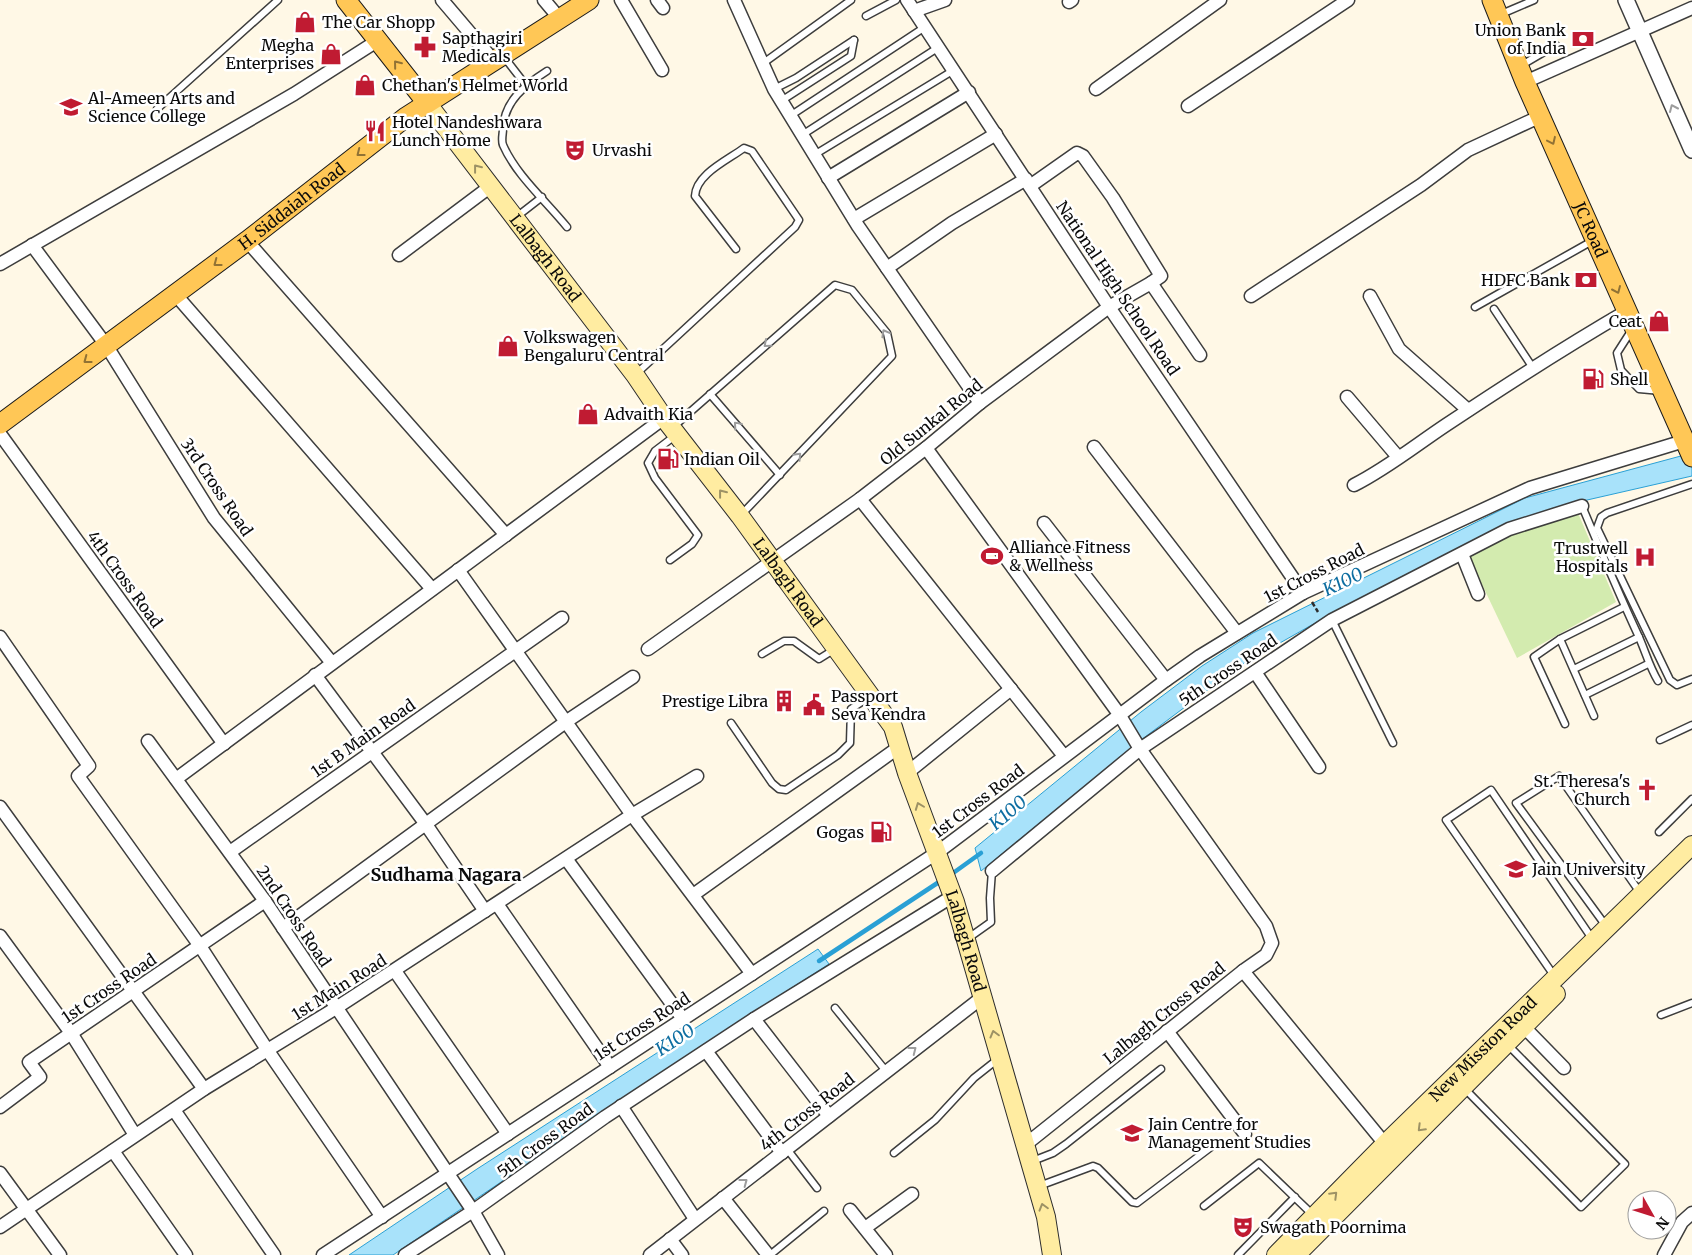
<svg xmlns="http://www.w3.org/2000/svg" width="1692" height="1255" font-family="Merriweather,serif">
<style>
.green{fill:#d3ebaf}
.water{fill:#a8e2fa;stroke:#2aa0d5}
.lines{fill:none;stroke-linecap:round;stroke-linejoin:round}
.stream{stroke:#2aa0d5;stroke-width:4.5}
.service-casing{stroke:#3d3d3d;stroke-width:9}
.minor-casing{stroke:#3d3d3d;stroke-width:15}
.tertiary-casing{stroke:#3d3d3d;stroke-width:18}
.secondary-casing{stroke:#2c2c2c;stroke-width:20}
.primary-casing{stroke:#1b1b1b;stroke-width:21}
.path{stroke:#2c2c2c;stroke-width:2.5;stroke-dasharray:5 2.5;stroke-linecap:butt}
.service{stroke:#fff;stroke-width:6}
.minor{stroke:#fff;stroke-width:12}
.tertiary{stroke:#fff;stroke-width:15}
.secondary{stroke:#ffeca1;stroke-width:18}
.primary{stroke:#ffc756;stroke-width:19}
.oneway{stroke:#917234}
.oneway2{stroke:#9d9d9d}
.oneway3{stroke:#9d9265}
.labels{text-anchor:middle;stroke-width:5;stroke-linejoin:round;paint-order:stroke}
.poi-label{font-size:16px;fill:#0a0a0a;stroke:#fff;text-anchor:start}
.street-label{font-size:16px;fill:#0a0a0a;stroke:#fff}
.water-label{font-size:18px;font-style:italic;fill:#0e6ea1;stroke:#fff}
.neighbourhood-label{font-size:18px;font-weight:bold;fill:#0a0a0a;stroke:#fff}
</style>
<rect width="100%" height="100%" fill="#fff8e6"/>
<path class="green" d="M1578,513L1616,602L1517,658L1469,557L1512,534Z"/>
<g class="water">
<path d="M1692,453V476L1574,503L1324,618L1241,665L1141,740L981,871L975,848L1141,712L1202,666L1253,633L1525,498Z"/>
<path d="M818,949L829,964L729,1028L393,1255H349L477,1169Z"/>
</g>
<g class="lines">
<g class="stream">
<path d="M949,876L981,853"/>
<path d="M819,961L942,880"/>
</g>
<g class="service-casing">
<g id="service">
<path d="M1499,15L1534,0"/>
<path d="M866,16L896,0"/>
<path d="M504,57L525,84"/>
<path d="M762,64L851,0"/>
<path d="M1520,66L1556,45"/>
<path d="M547,71C525,85 504,101 503,129C503,134 501,140 503,145C516,175 546,201 567,227"/>
<path d="M774,89L796,78L854,40"/>
<path d="M781,101L851,56L854,40"/>
<path d="M157,109L278,0"/>
<path d="M790,116L925,27"/>
<path d="M802,135L939,47"/>
<path d="M814,155L954,70"/>
<path d="M515,218L542,197"/>
<path d="M1475,307L1594,240"/>
<path d="M1494,309L1533,368"/>
<path d="M1633,328L1617,353L1621,370L1639,389L1661,391"/>
<path d="M636,374L795,227L799,220L752,151L744,148C728,160 696,174 695,196L736,249"/>
<path d="M710,394L780,475"/>
<path d="M673,427L835,285L852,290L887,333L892,356L741,515"/>
<path d="M1692,484L1607,513L1601,517L1597,528L1670,680L1677,685L1692,679"/>
<path d="M1582,506C1600,549 1618,592 1638,635C1645,650 1649,666 1658,681"/>
<path d="M670,560L692,544L698,535L655,478L648,463L655,451L676,435"/>
<path d="M1332,620L1393,743"/>
<path d="M1560,639L1594,716"/>
<path d="M762,654L784,641H794L819,659L835,649"/>
<path d="M1574,669L1639,637"/>
<path d="M1585,695L1648,664"/>
<path d="M731,723L772,783L779,789L786,790L838,755L850,743L851,709L869,697"/>
<path d="M1565,724L1534,657L1560,639L1624,607"/>
<path d="M1660,740L1692,725"/>
<path d="M1659,832L1692,799"/>
<path d="M1606,926L1516,803L1559,776L1641,894"/>
<path d="M967,939L991,922L990,898L992,871"/>
<path d="M1555,977L1446,820L1491,790L1593,940"/>
<path d="M835,1008L886,1071"/>
<path d="M1661,1015L1692,1003"/>
<path d="M1464,1088L1581,1207L1625,1164L1507,1044"/>
<path d="M787,1149L817,1188"/>
<path d="M894,1153L935,1120L974,1078L998,1059"/>
<path d="M1030,1162L1053,1153L1066,1144L1161,1069"/>
<path d="M1039,1186L1093,1166L1098,1168L1132,1202L1137,1203L1211,1147"/>
<path d="M1204,1206L1259,1163L1313,1215"/>
<path d="M770,1255L824,1211"/>
<path d="M1238,1255L1295,1197"/>
</g>
</g>
<g class="minor-casing">
<g id="minor">
<path d="M442,0L493,60"/>
<path d="M544,0L560,19"/>
<path d="M621,0L662,70"/>
<path d="M657,0L663,8"/>
<path d="M734,0L774,89L858,226L980,403"/>
<path d="M907,0L1109,307L1303,593"/>
<path d="M1069,2L1072,0"/>
<path d="M914,11L945,0"/>
<path d="M1525,82L1692,8"/>
<path d="M1096,89L1220,0"/>
<path d="M1188,106L1348,0"/>
<path d="M828,178L969,92"/>
<path d="M1030,186L1077,153L1083,156L1113,198L1161,276L1151,283"/>
<path d="M854,219L996,134"/>
<path d="M247,241L506,535"/>
<path d="M32,245L106,345L214,518L332,663"/>
<path d="M399,255L491,186"/>
<path d="M0,264L294,94L377,41"/>
<path d="M887,268L952,223L1026,179"/>
<path d="M175,294L432,589"/>
<path d="M1251,296L1421,185L1468,150L1541,116"/>
<path d="M1370,296L1399,349L1468,410"/>
<path d="M1347,397L1398,457"/>
<path d="M0,434L224,744"/>
<path d="M1094,447L1237,633"/>
<path d="M926,448L1119,714L1140,749L1266,926L1272,943L1266,955L1243,971"/>
<path d="M1354,485C1386,469 1416,445 1446,425C1506,385 1565,347 1627,311"/>
<path d="M860,499L1064,756"/>
<path d="M1044,523L1166,680"/>
<path d="M1462,554L1478,594"/>
<path d="M458,570L632,815L752,974"/>
<path d="M0,637L89,766L78,776L200,946L268,1051L382,1217"/>
<path d="M648,649L860,499L926,448L980,403L1109,307L1151,283L1200,355"/>
<path d="M1255,672L1319,767"/>
<path d="M315,675L425,823L485,911"/>
<path d="M148,741L265,901L473,1211L498,1255"/>
<path d="M907,773L1011,689"/>
<path d="M176,779L664,418"/>
<path d="M0,807L204,1089"/>
<path d="M230,852L562,618"/>
<path d="M567,860L683,1019"/>
<path d="M992,871L1140,749L1332,620L1509,529L1582,506"/>
<path d="M693,895L899,747"/>
<path d="M497,904L610,1067"/>
<path d="M283,928L567,721L633,677"/>
<path d="M0,936L71,1033L135,1135"/>
<path d="M395,971L508,1134"/>
<path d="M754,1019L829,1116"/>
<path d="M1523,1026L1564,1068"/>
<path d="M1167,1031L1245,1134"/>
<path d="M706,1051L782,1153"/>
<path d="M621,1106L695,1219"/>
<path d="M0,1107L40,1077L29,1062L265,901"/>
<path d="M174,1110L274,1255"/>
<path d="M1025,1145L1243,971L1385,1144"/>
<path d="M113,1151L186,1255"/>
<path d="M0,1173L60,1255"/>
<path d="M723,1198L768,1255"/>
<path d="M850,1210L886,1255"/>
<path d="M0,1227L204,1089L336,1008L632,815L697,776"/>
<path d="M865,1228L912,1194"/>
<path d="M670,1239L682,1255"/>
<path d="M323,1255L938,852L1166,680L1200,656L1303,593L1530,488L1684,441"/>
<path d="M405,1255L473,1211L605,1117L754,1019L953,896"/>
<path d="M650,1255L984,996"/>
<path d="M1664,1255L1682,1222L1692,1213"/>
</g>
</g>
<g class="tertiary-casing">
<path id="tertiary" d="M1626,0L1692,150"/>
</g>
<g class="secondary-casing">
<g id="secondary">
<path id="s1" d="M427,103L635,375L664,418L740,516L893,727L907,773L955,902L1046,1217L1052,1255"/>
<path id="s2" d="M1276,1255L1385,1144L1692,845"/>
<path d="M1296,1255L1556,994"/>
</g>
</g>
<g class="primary-casing">
<g id="primary">
<path d="M346,0L427,103"/>
<path id="s3" d="M1492,0L1525,82L1692,457"/>
<path id="s4" d="M0,424L247,241L406,117L589,0"/>
</g>
</g>
<path class="path" d="M1312,602L1318,612"/>
<use href="#service" class="service"/>
<use href="#minor" class="minor"/>
<use href="#tertiary" class="tertiary"/>
<use href="#secondary" class="secondary"/>
<use href="#primary" class="primary"/>
</g>
<defs><path id="oneway-chevron" d="M-2-3.5L2.5 0L-2 3.5" fill="none" stroke-width="1.6" stroke-linecap="round" stroke-linejoin="round" transform="scale(1.25)"/></defs>
<g class="oneway">
<use href="#oneway-chevron" transform="translate(397 64) rotate(-129)"/>
<use href="#oneway-chevron" transform="translate(1552 141) rotate(65)"/>
<use href="#oneway-chevron" transform="translate(360 153) rotate(142)"/>
<use href="#oneway-chevron" transform="translate(217 263) rotate(143)"/>
<use href="#oneway-chevron" transform="translate(1617 290) rotate(66)"/>
<use href="#oneway-chevron" transform="translate(87 360) rotate(143)"/>
</g>
<g class="oneway2">
<use href="#oneway-chevron" transform="translate(1673 108) rotate(-114)"/>
<use href="#oneway-chevron" transform="translate(885 333) rotate(-119)"/>
<use href="#oneway-chevron" transform="translate(767 344) rotate(139)"/>
<use href="#oneway-chevron" transform="translate(737 425) rotate(-131)"/>
<use href="#oneway-chevron" transform="translate(798 456) rotate(-47)"/>
<use href="#oneway-chevron" transform="translate(913 1050) rotate(-38)"/>
<use href="#oneway-chevron" transform="translate(744 1182) rotate(-37)"/>
</g>
<g class="oneway3">
<use href="#oneway-chevron" transform="translate(477 168) rotate(-128)"/>
<use href="#oneway-chevron" transform="translate(722 493) rotate(-128)"/>
<use href="#oneway-chevron" transform="translate(919 806) rotate(-111)"/>
<use href="#oneway-chevron" transform="translate(994 1034) rotate(-105)"/>
<use href="#oneway-chevron" transform="translate(1421 1128) rotate(135)"/>
<use href="#oneway-chevron" transform="translate(1334 1195) rotate(-45)"/>
<use href="#oneway-chevron" transform="translate(1043 1207) rotate(-106)"/>
</g>
<defs>
<g id="shop-bare" transform="scale(1.725)"><path d="M-5-2.5h2.3a2.7 3.5 0 0 1 5.4 0H5L5.5 6h-11ZM-1.5-2.5h3a1.5 2.3 0 0 0-3 0Z" fill="#c01b32" stroke="#fff" stroke-width="2.5" paint-order="stroke"/></g>
<g id="bank-bare" transform="scale(1.725)"><path d="M-6-4H6V4H-6ZM0-2.3a2.3 2.3 0 1 0 0 4.6a2.3 2.3 0 1 0 0-4.6Z" fill="#c01b32" stroke="#fff" stroke-width="2.5" paint-order="stroke"/></g>
<g id="pharmacy-bare" transform="scale(1.725)"><path d="M-2-6h4v4h4v4h-4v4h-4v-4h-4v-4h4Z" fill="#c01b32" stroke="#fff" stroke-width="2.5" paint-order="stroke"/></g>
<g id="university-bare" transform="scale(1.725)"><path d="M0-5L7-2L0 1L-7-2ZM-4 1L0 2.5L4 1V4Q0 6-4 4Z" fill="#c01b32" stroke="#fff" stroke-width="2.5" paint-order="stroke"/></g>
<g id="restaurant-bare" transform="scale(1.725)"><path d="M-5-6h1v4h1v-4h1v4h1v-4h1v5L-1.5 .5V6h-2V.5L-5-1ZM5-6V6H3V1.5H1.5Q1.5-4 5-6Z" fill="#c01b32" stroke="#fff" stroke-width="2.5" paint-order="stroke"/></g>
<g id="theatre-bare" transform="scale(1.725)"><path d="M-5-5.5Q0-4 5-5.5V0Q5 5 0 6Q-5 5-5 0ZM-3.3-2.5H-1v1.5H-3.3ZM1-2.5H3.3v1.5H1ZM-2.8 1Q0 5.5 2.8 1Z" fill="#c01b32" stroke="#fff" stroke-width="2.5" paint-order="stroke"/></g>
<g id="fuel-bare" transform="scale(1.725)"><path d="M-5.5-6h7V0h2V4h1.3V-2.5L3-4.5l.8-.8L6-3V5H2.5V1h-1V6h-7ZM-4.2-4.7v3.2H.2V-4.7Z" fill="#c01b32" stroke="#fff" stroke-width="2.5" paint-order="stroke"/></g>
<g id="stadium-bare" transform="scale(1.725)"><path d="M0-5a6.5 5 0 1 0 0 10a6.5 5 0 1 0 0-10ZM-3.5-1.8h7v3.6h-7Z" fill="#c01b32" stroke="#fff" stroke-width="2.5" paint-order="stroke"/></g>
<g id="hospital-bare" transform="scale(1.725)"><path d="M-5-5h3v3.5h4V-5h3V5h-3V1.5h-4V5h-3Z" fill="#c01b32" stroke="#fff" stroke-width="2.5" paint-order="stroke"/></g>
<g id="building-bare" transform="scale(1.725)"><path d="M-4-6H4V6H1V3H-1V6H-4ZM-2.5-4.3h1.7v1.8h-1.7ZM.8-4.3h1.7v1.8H.8ZM-2.5-1h1.7V.8h-1.7ZM.8-1h1.7V.8H.8Z" fill="#c01b32" stroke="#fff" stroke-width="2.5" paint-order="stroke"/></g>
<g id="civic-bare" transform="scale(1.725)"><path d="M-.6-6.5H3V-4.5H.6V-3L4-1V1h2V6H-6V1h2V-1L-.6-3ZM-1.2 2.5V6h2.4V2.5Z" fill="#c01b32" stroke="#fff" stroke-width="2.5" paint-order="stroke"/></g>
<g id="church-bare" transform="scale(1.725)"><path d="M-1.2-6h2.4v3.5h3.3v2.4h-3.3V6h-2.4V-.1h-3.3v-2.4h3.3Z" fill="#c01b32" stroke="#fff" stroke-width="2.5" paint-order="stroke"/></g>
</defs>
<g fill-rule="evenodd">
<use href="#shop-bare" x="305" y="22"/>
<use href="#bank-bare" x="1583" y="39"/>
<use href="#pharmacy-bare" x="425" y="47"/>
<use href="#shop-bare" x="331" y="54"/>
<use href="#shop-bare" x="365" y="85"/>
<use href="#university-bare" x="71" y="107"/>
<use href="#restaurant-bare" x="375" y="131"/>
<use href="#theatre-bare" x="575" y="150"/>
<use href="#bank-bare" x="1586" y="280"/>
<use href="#shop-bare" x="1659" y="321"/>
<use href="#shop-bare" x="508" y="346"/>
<use href="#fuel-bare" x="1593" y="379"/>
<use href="#shop-bare" x="588" y="414"/>
<use href="#fuel-bare" x="668" y="459"/>
<use href="#stadium-bare" x="992" y="556"/>
<use href="#hospital-bare" x="1645" y="557"/>
<use href="#building-bare" x="784" y="701"/>
<use href="#civic-bare" x="814" y="705"/>
<use href="#church-bare" x="1647" y="790"/>
<use href="#fuel-bare" x="881" y="832"/>
<use href="#university-bare" x="1516" y="869"/>
<use href="#university-bare" x="1132" y="1133"/>
<use href="#theatre-bare" x="1243" y="1227"/>
</g>
<g class="labels">
<g class="poi-label">
<text x="322" y="28">The Car Shopp</text>
<text x="1566" y="36" text-anchor="end">Union Bank<tspan x="1566" dy="18">of India</tspan></text>
<text x="442" y="44">Sapthagiri<tspan x="442" dy="18">Medicals</tspan></text>
<text x="314" y="51" text-anchor="end">Megha<tspan x="314" dy="18">Enterprises</tspan></text>
<text x="382" y="91">Chethan's Helmet World</text>
<text x="88" y="104">Al-Ameen Arts and<tspan x="88" dy="18">Science College</tspan></text>
<text x="392" y="128">Hotel Nandeshwara<tspan x="392" dy="18">Lunch Home</tspan></text>
<text x="592" y="156">Urvashi</text>
<text x="1570" y="286" text-anchor="end">HDFC Bank</text>
<text x="1642" y="327" text-anchor="end">Ceat</text>
<text x="524" y="343">Volkswagen<tspan x="524" dy="18">Bengaluru Central</tspan></text>
<text x="1610" y="385">Shell</text>
<text x="604" y="420">Advaith Kia</text>
<text x="684" y="465">Indian Oil</text>
<text x="1009" y="553">Alliance Fitness<tspan x="1009" dy="18">&amp; Wellness</tspan></text>
<text x="1628" y="554" text-anchor="end">Trustwell<tspan x="1628" dy="18">Hospitals</tspan></text>
<text x="831" y="702">Passport<tspan x="831" dy="18">Seva Kendra</tspan></text>
<text x="768" y="707" text-anchor="end">Prestige Libra</text>
<text x="1630" y="787" text-anchor="end">St. Theresa's<tspan x="1630" dy="18">Church</tspan></text>
<text x="864" y="838" text-anchor="end">Gogas</text>
<text x="1532" y="875">Jain University</text>
<text x="1148" y="1130">Jain Centre for<tspan x="1148" dy="18">Management Studies</tspan></text>
<text x="1260" y="1233">Swagath Poornima</text>
</g>
<g class="street-label">
<text dy="6" stroke="none"><textPath href="#s4" startOffset="364">H. Siddaiah Road</textPath></text>
<text dy="6" stroke="none"><textPath href="#s3" startOffset="250">JC Road</textPath></text>
<text dy="6" stroke="none"><textPath href="#s1" startOffset="195">Lalbagh Road</textPath></text>
<text transform="translate(1118 288) rotate(56)" y="6">National High School Road</text>
<text transform="translate(931 422) rotate(-39)" y="6">Old Sunkal Road</text>
<text transform="translate(217 487) rotate(56)" y="6">3rd Cross Road</text>
<text transform="translate(1314 573) rotate(-27)" y="6">1st Cross Road</text>
<text transform="translate(125 579) rotate(54)" y="6">4th Cross Road</text>
<text dy="6" stroke="none"><textPath href="#s1" startOffset="600">Lalbagh Road</textPath></text>
<text transform="translate(1228 670) rotate(-34)" y="6">5th Cross Road</text>
<text transform="translate(363 738) rotate(-35)" y="6">1st B Main Road</text>
<text transform="translate(978 801) rotate(-37)" y="6">1st Cross Road</text>
<text transform="translate(294 916) rotate(56)" y="6">2nd Cross Road</text>
<text dy="6" stroke="none"><textPath href="#s1" startOffset="1005">Lalbagh Road</textPath></text>
<text transform="translate(339 987) rotate(-32)" y="6">1st Main Road</text>
<text transform="translate(109 988) rotate(-34)" y="6">1st Cross Road</text>
<text transform="translate(1164 1013) rotate(-39)" y="6">Lalbagh Cross Road</text>
<text transform="translate(642 1026) rotate(-33)" y="6">1st Cross Road</text>
<text dy="6" stroke="none"><textPath href="#s2" startOffset="292">New Mission Road</textPath></text>
<text transform="translate(807 1112) rotate(-38)" y="6">4th Cross Road</text>
<text transform="translate(545 1140) rotate(-36)" y="6">5th Cross Road</text>
</g>
<g class="water-label">
<text transform="translate(1343 582) rotate(-26)" y="6">K100</text>
<text transform="translate(1008 813) rotate(-40)" y="6">K100</text>
<text transform="translate(675 1040) rotate(-33)" y="6">K100</text>
</g>
<g class="neighbourhood-label">
<text x="446" y="881">Sudhama Nagara</text>
</g>
</g>
<g transform="translate(1652 1215) rotate(129)"><circle r="24" fill="#ffffff" stroke="#9d9d9d"/>
<path d="M0-4L9 19L0 12L-9 19Z" fill="#c01b32"/>
<text y="-8" font-size="14" font-weight="bold" text-anchor="middle" fill="#0a0a0a">N</text>
</g>
</svg>
